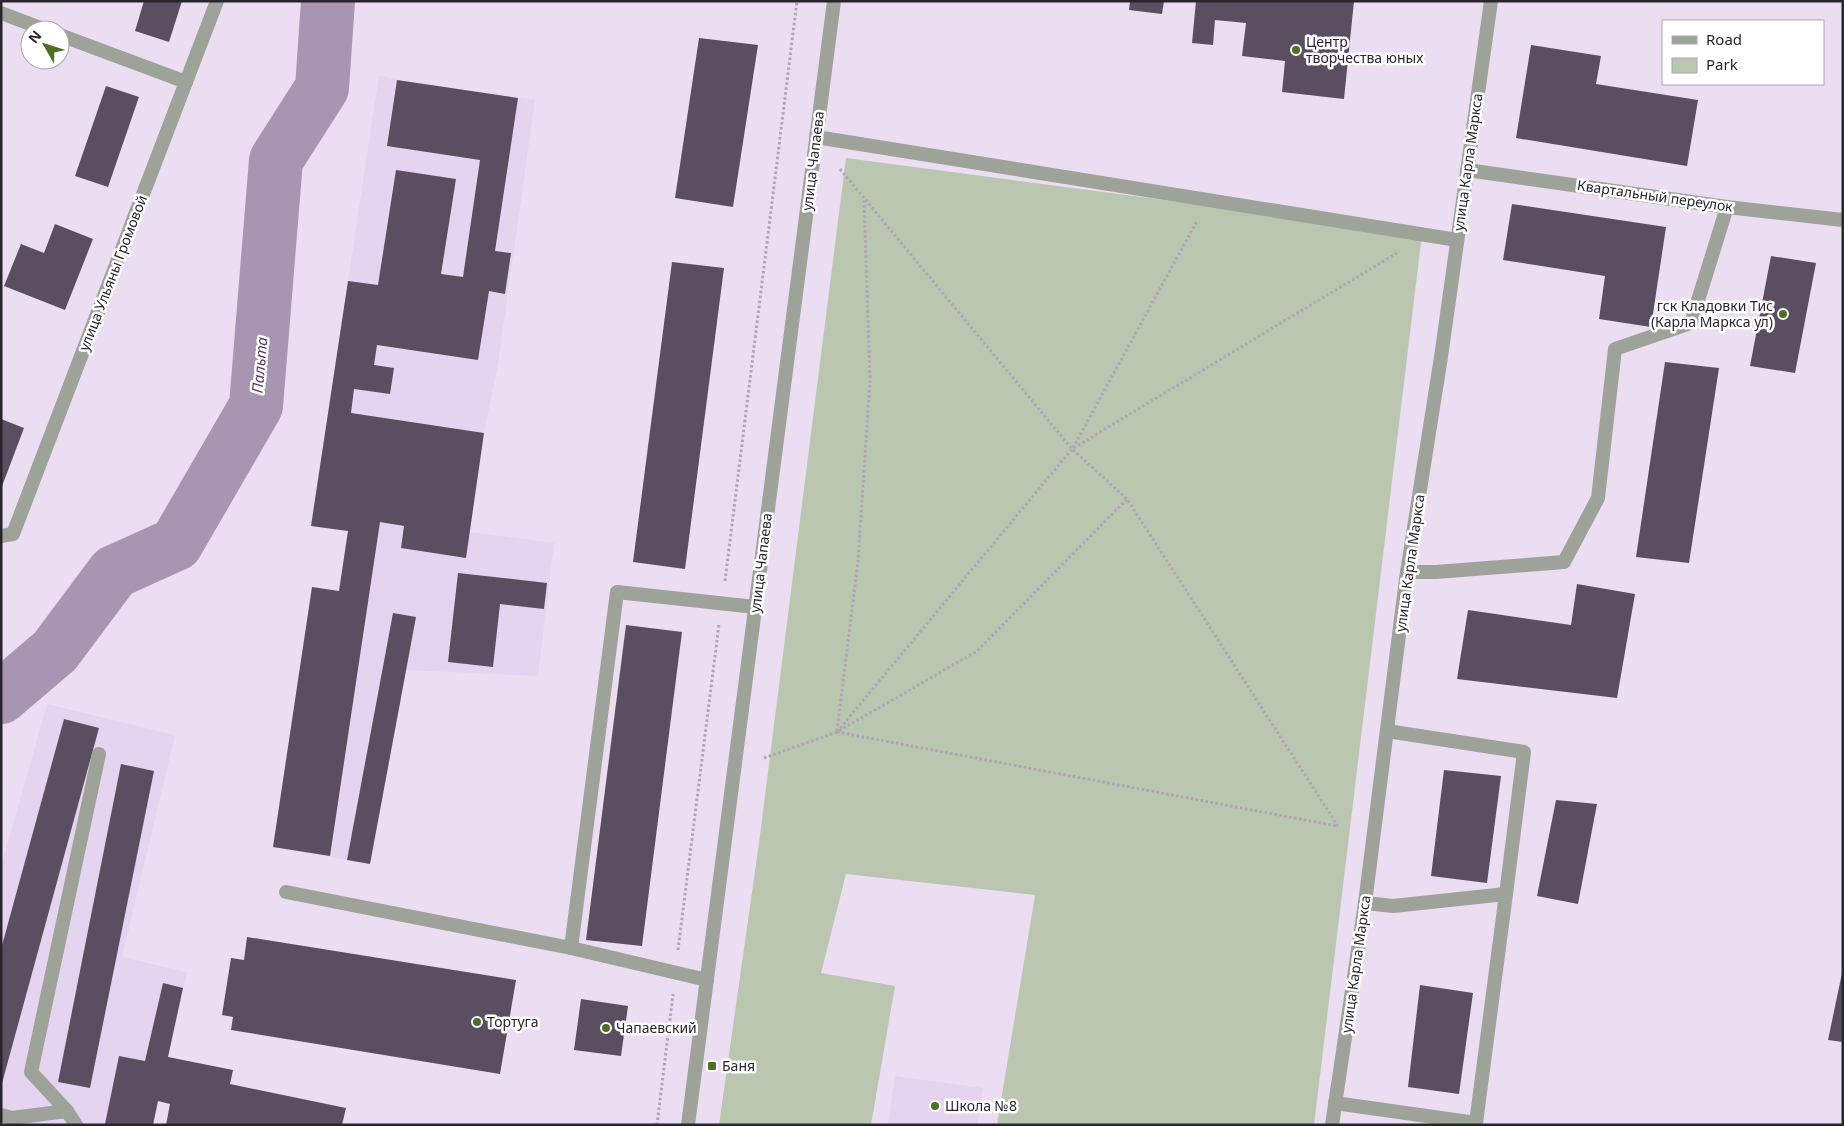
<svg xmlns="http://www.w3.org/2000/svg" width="1844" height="1126" font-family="'Noto Sans',sans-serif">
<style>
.built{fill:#e5d4ef}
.green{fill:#bbc6b0}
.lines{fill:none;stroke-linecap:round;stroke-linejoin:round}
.river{stroke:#a895b2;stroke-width:54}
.building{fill:#5a4f60}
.path{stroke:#afa4b4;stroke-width:3;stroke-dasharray:2.5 2.5;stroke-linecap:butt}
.service{stroke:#9ea39a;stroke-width:14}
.pedestrian{stroke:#9ea39a;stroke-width:14}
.minor{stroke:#9ea39a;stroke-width:14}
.tertiary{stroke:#9ea39a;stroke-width:14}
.poi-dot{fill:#4d6e25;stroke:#fff;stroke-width:2}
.labels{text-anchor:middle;stroke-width:5;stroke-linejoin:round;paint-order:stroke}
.poi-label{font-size:14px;fill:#29252c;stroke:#fff;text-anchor:start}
.street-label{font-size:14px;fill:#29252c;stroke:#fff}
.water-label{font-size:15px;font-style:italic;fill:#543862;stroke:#fff}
</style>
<rect width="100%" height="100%" fill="#ebdef2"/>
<g class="built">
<path d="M379,75L397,80L535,100L498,364L484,433L470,532L554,543L538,676L406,670L370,864L273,847L312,587L339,591L348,531L311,526Z"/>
<path d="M47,704L175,735L122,957L187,972L153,1125H1V867Z"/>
<path d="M895,1076L983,1088L977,1125L888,1124Z"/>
</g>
<path class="green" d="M846,158L1422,234L1314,1125H997L1035,895L846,874L821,973L895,986L871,1125H719L759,843Z"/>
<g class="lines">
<path class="river" d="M1,697L55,651L114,572L176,544L256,406L276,160L322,88L328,1"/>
</g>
<g class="building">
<path d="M144,1H182L169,42L135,31Z"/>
<path d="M1130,1H1164L1162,14L1129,10Z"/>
<path d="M1196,1H1354L1344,99L1282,92L1285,61L1242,56L1246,23L1215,20L1213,45L1192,43Z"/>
<path d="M699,38L758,45L733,207L675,198Z"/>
<path d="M1531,45L1601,56L1596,84L1698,100L1687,166L1516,138Z"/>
<path d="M397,80L518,98L495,251L511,253L505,294L489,291L478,360L377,345L374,365L394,368L390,394L354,389L351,413L484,433L466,558L401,548L404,526L380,522L330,856L273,847L312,587L339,591L348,531L311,526L348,281L378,285L396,170L456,179L441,274L463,277L480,160L387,146Z"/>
<path d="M106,86L139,97L108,187L75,176Z"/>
<path d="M1512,204L1666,227L1651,327L1599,319L1605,276L1503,260Z"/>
<path d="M55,224L93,239L65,310L4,286L21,244L44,253Z"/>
<path d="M1771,256L1816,263L1795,373L1750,366Z"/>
<path d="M672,262L724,268L685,569L633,562Z"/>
<path d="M1665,362L1719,368L1689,563L1636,557Z"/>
<path d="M1,419L24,428L1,489Z"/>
<path d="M458,573L547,583L544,609L500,604L493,667L448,662Z"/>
<path d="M1577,584L1635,594L1617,698L1457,679L1468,610L1571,625Z"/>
<path d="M393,613L416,617L370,864L347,860Z"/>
<path d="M626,625L682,632L642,946L586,940Z"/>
<path d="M64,719L99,728L1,1087V949Z"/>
<path d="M121,764L154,771L90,1088L58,1082Z"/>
<path d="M1444,770L1501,776L1487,883L1431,876Z"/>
<path d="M1556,800L1597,804L1578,904L1537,896Z"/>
<path d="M247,937L516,980L500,1074L231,1030L233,1017L222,1015L231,958L244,960Z"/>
<path d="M1842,973H1843V1042L1828,1040Z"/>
<path d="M163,983L183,988L168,1057L233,1070L230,1084L346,1108L342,1125H166L170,1104L158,1101L153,1125L105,1124L119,1056L145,1061Z"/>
<path d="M1420,985L1473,993L1459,1094L1408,1087Z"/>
<path d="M581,999L628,1006L621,1056L574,1050Z"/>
</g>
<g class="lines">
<g class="path">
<path d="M840,169L1072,449L1127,499L1338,826"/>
<path d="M1073,448L1197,221"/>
<path d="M725,581L797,1"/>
<path d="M837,731L858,561L870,381L864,200"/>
<path d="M837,732L1072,449L1397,253"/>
<path d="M837,732L1337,826"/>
<path d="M764,758L837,732L977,651L1127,499"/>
<path d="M678,950L719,624"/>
<path d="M657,1125L673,994"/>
</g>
<g class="service">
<path d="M1407,572H1436L1564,562L1598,498L1615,349L1691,323L1727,207"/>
<path d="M1387,731L1524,752L1506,894"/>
<path d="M571,948L617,592L755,607"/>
<path d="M1335,1103L1476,1123L1506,894L1393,906L1365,903"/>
<path d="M1,1115L12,1118L67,1111"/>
<path d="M76,1125L67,1111L31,1072L99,754"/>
</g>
<path class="pedestrian" d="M816,137L1457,240"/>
<g class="minor">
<path d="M1,13L46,30"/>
<path d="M60,35L186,82"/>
<path d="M1467,170L1727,207L1843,220"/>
<path d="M1,536L13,534L217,1"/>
<path d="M286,892L571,948L707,980"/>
<path d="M1332,1125L1365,903L1407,572L1441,357L1491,1"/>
</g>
<path class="tertiary" d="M688,1125L834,1"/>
</g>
<g class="poi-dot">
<circle cx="1296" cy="50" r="5"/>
<circle cx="1783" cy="314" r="5"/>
<circle cx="477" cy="1022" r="5"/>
<circle cx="606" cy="1028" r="5"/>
<rect x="707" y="1061" width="10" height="10" rx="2.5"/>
<circle cx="935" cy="1106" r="5"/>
</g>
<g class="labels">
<g class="poi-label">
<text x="1306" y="47">Центр<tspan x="1306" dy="16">творчества юных</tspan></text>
<text x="1773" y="311" text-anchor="end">гск Кладовки Тис<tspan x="1773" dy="16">(Карла Маркса ул)</tspan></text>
<text x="487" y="1027">Тортуга</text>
<text x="616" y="1033">Чапаевский</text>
<text x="722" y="1071">Баня</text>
<text x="945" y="1111">Школа №8</text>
</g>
<g class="street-label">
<text transform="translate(813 161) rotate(-83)" y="5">улица Чапаева</text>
<text transform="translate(1468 162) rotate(-82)" y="5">улица Карла Маркса</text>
<text transform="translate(1655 196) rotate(8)" y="5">Квартальный переулок</text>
<text transform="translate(113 273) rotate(-69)" y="5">улица Ульяны Громовой</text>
<text transform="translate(761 563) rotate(-83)" y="5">улица Чапаева</text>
<text transform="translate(1410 563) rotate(-82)" y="5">улица Карла Маркса</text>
<text transform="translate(1356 964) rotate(-82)" y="5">улица Карла Маркса</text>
</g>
<g class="water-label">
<text transform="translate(260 365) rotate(-85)" y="5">Пальта</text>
</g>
</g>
<rect width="1844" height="1126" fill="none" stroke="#29252c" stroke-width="5"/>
<rect x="1662" y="20" width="162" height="65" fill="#ffffff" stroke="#a9a8ab"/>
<rect x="1672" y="36" width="25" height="8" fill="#9ea39a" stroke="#a9a8ab"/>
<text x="1706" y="45" font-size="15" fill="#29252c">Road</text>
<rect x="1672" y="58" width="25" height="15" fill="#bbc6b0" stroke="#a9a8ab"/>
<text x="1706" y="70" font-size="15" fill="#29252c">Park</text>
<g transform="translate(45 45) rotate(309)"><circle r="24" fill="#ffffff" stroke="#a9a8ab"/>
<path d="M0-4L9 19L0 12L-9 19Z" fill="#4d6e25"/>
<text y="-8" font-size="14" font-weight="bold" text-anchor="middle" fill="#29252c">N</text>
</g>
</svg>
